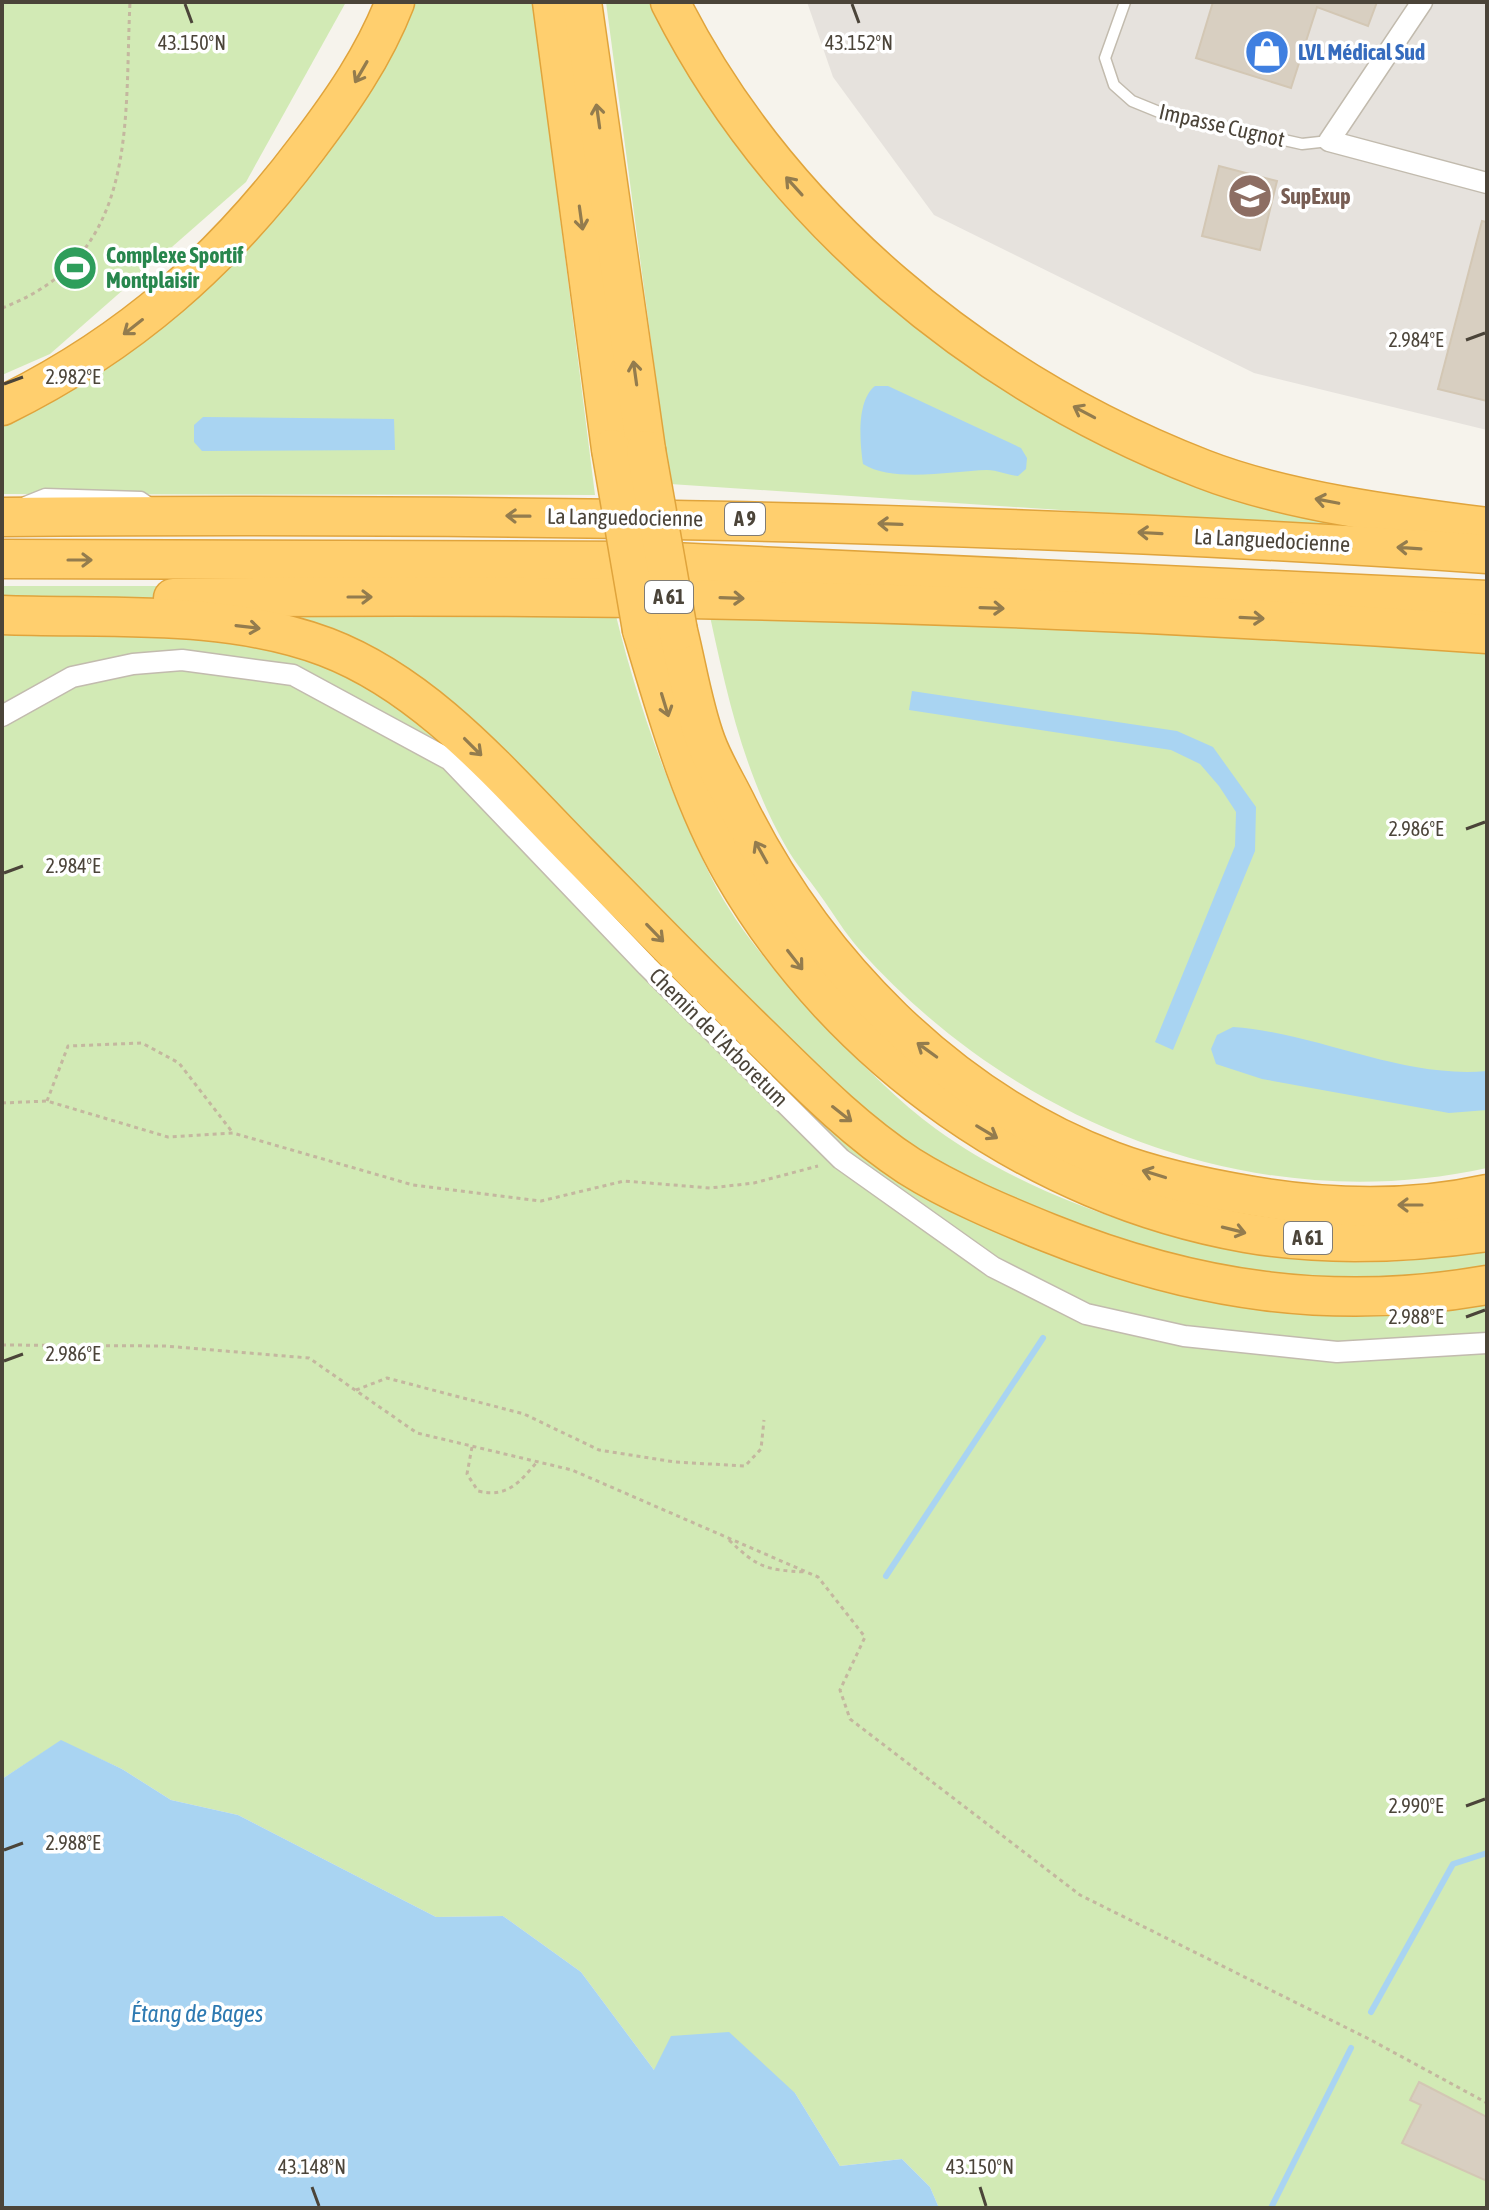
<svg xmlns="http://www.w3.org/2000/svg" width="1489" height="2210" font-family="'Asap Condensed',sans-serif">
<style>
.industrial{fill:#e6e2dd}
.green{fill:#d2eab5}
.water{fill:#a9d4f2}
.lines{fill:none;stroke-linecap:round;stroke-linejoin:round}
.stream{stroke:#a9d4f2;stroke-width:6}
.building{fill:#d8cfc1;stroke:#d3c7b4;stroke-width:2}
.lane-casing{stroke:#c2bbae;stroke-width:13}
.street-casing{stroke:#c2bbae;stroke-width:23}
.highway-casing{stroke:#e0a43c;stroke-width:41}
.path{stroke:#c4b79f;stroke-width:3;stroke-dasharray:4 4;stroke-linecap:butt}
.lane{stroke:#fff;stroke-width:10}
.street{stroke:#fff;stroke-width:20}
.highway{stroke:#ffcf6e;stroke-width:38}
.highway-bridge-casing{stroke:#e0a43c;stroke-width:41;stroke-linecap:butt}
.highway-bridge{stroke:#ffcf6e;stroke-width:38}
.oneway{stroke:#937c4e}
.ticks{fill:none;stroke:#4b4439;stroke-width:3}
.labels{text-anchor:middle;stroke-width:7;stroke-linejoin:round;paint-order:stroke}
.shield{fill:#fff;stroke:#817c74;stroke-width:2}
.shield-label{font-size:20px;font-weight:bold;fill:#4b4439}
.shop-label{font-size:22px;font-weight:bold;fill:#366cbe;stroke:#fff;text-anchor:start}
.street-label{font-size:22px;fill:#4b4439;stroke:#fff}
.education-label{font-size:22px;font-weight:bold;fill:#785e54;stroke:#fff;text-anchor:start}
.leisure-label{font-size:22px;font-weight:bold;fill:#27864d;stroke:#fff;text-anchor:start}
.water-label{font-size:24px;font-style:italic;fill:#2e7ab2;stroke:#fff}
.ticks-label{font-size:20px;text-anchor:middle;fill:#4b4439;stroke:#fff;stroke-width:7;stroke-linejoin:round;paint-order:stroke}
</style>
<rect width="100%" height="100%" fill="#f6f3ec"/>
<path class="industrial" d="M807,2H1487V430L1254,373L934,215L833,77Z"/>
<g class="green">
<path d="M2,2H346L246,182L50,354L2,375Z"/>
<path d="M408,2H533L595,495L2,494V419L138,338Z"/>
<path d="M606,2H652L719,117L805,226L880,298L966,361L1377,531L670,484Z"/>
<path d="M2,586H418L610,590C632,689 667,789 712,879C741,936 789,988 833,1034C865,1067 899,1102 936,1129C1048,1210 1209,1255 1346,1262C1393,1264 1441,1257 1487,1251V2208H939L930,2187L902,2159L840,2166L795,2093L654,2070L581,1972L503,1916L436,1917L238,1815L171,1800L122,1769L61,1741L2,1779Z"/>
<path d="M706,598L1278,632L1487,654V1168C1254,1219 1015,1124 859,949C845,933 833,913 820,895C809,879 795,863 785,845C741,767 725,685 706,598Z"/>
</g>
<g class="water">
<path d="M875,386H888L1021,448L1027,458L1026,469L1018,476C1008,475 997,470 987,470C953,471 893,483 863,464C860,443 856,401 875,386Z"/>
<path d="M203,417L394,419L395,450L202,451L194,442V425Z"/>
<path d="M912,691L1177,731L1213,747L1256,807L1255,851L1173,1050L1155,1042L1235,846L1236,812L1219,786L1200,764L1171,750L909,710Z"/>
<path d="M1233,1027C1318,1033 1401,1079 1487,1071V1110L1449,1113L1262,1079L1216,1064L1211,1049L1217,1035Z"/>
<path d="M61,1740L122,1769L171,1800L238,1815L436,1917L503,1916L581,1972L654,2070L671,2036L729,2032L795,2093L840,2166L902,2159L930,2187L939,2208H2V1779Z"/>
</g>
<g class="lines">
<g class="stream">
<path d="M886,1576L1043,1338"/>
<path d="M1371,2012L1453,1864L1487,1853"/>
<path d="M1271,2208L1351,2048"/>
</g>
</g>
<g class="building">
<path d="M1213,2H1377L1368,26L1317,7L1291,88L1196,58Z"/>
<path d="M1219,166L1277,181L1260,250L1202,236Z"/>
<path d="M1482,221L1487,222V401L1438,389Z"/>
<path d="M1419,2082L1487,2117V2181L1402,2143L1421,2105L1410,2100Z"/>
</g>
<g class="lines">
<g class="lane-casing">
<g id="lane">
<path d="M1125,2L1105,58L1114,85L1132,101L1159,112L1302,144L1329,141"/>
<path d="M25,502L45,494L141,497L153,505"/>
</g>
</g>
<g class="street-casing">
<g id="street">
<path d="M1422,2L1329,141L1487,183"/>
<path d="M2,716L72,677L133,664L182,660L293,675L450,760L647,966L841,1159L993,1267L1086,1314L1184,1336L1337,1352L1487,1343"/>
</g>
</g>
<g class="highway-casing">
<g id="highway">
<path d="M552,2L611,449"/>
<path d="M582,2L646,450"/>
<path d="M670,2C779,218 979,382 1203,469C1285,501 1400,516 1487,527"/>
<path d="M2,406C130,343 222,261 307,148C342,102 374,56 395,2"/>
<path d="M2,517C498,513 992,520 1487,554"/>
<path d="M2,559L650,561L1487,600"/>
<path d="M173,598C611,592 1050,603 1487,634"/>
<path d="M2,615C108,619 225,609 326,647C428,686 503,777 578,853C638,914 698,976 760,1036C807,1082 854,1130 909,1166C952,1193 1002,1214 1049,1233C1193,1291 1333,1312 1487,1285"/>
<path d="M642,630C667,713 690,798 733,873C840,1059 1036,1196 1246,1233C1325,1247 1409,1243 1487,1232"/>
<path d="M678,631C687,667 693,707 706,742C714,764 728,786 738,807C815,962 948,1099 1112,1161C1157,1178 1205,1188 1253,1196C1330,1209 1410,1211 1487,1194"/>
</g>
</g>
<g class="path">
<path d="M2,308C140,256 124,125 130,2"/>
<path d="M47,1101L68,1046L142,1043L179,1063L233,1133"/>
<path d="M2,1103L47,1101L168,1137L233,1133L413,1185L541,1201L624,1181L710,1188L754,1183L818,1166"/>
<path d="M2,1345L165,1346L309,1358L417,1433L572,1470L818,1577L865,1637L840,1690L850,1719L1080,1895L1369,2039L1487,2103"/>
<path d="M356,1390L387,1378L524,1414L599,1450L675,1462L745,1466L761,1449L764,1420"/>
<path d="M472,1447L467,1474L478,1491C507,1498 519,1483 537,1462"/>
<path d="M729,1540C758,1568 766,1570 806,1572"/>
</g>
<use href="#lane" class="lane"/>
<use href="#street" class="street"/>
<use href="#highway" class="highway"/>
<g class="highway-bridge-casing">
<g id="highway-bridge">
<path d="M611,449L642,630"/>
<path d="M646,450L678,631"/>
</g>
</g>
<use href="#highway-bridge" class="highway-bridge"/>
</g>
<defs><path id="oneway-shaft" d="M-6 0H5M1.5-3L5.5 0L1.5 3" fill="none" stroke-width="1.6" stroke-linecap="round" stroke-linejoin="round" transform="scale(2)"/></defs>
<g class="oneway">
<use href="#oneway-shaft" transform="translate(361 72) rotate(120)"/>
<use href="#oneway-shaft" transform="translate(598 116) rotate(-98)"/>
<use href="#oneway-shaft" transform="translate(794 186) rotate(-132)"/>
<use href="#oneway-shaft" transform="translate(581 218) rotate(82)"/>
<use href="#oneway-shaft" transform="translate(133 327) rotate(142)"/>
<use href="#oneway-shaft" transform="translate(635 373) rotate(-98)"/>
<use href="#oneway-shaft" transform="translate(1084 412) rotate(-152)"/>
<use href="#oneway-shaft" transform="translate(1327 501) rotate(-169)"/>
<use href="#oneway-shaft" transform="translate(518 516) rotate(-179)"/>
<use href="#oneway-shaft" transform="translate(890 524) rotate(-178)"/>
<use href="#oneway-shaft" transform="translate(1150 533) rotate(-177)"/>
<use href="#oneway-shaft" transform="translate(1409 548) rotate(-176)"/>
<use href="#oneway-shaft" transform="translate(80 560)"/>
<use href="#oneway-shaft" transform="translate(360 597)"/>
<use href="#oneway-shaft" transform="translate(732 598) rotate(2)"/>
<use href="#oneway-shaft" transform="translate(992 608) rotate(2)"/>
<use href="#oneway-shaft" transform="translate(1252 618) rotate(3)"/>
<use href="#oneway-shaft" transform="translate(248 627) rotate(7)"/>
<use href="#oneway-shaft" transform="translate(665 705) rotate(73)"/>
<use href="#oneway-shaft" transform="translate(473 747) rotate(45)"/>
<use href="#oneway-shaft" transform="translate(761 852) rotate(-119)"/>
<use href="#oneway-shaft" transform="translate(655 933) rotate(46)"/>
<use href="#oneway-shaft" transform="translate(795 960) rotate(52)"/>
<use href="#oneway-shaft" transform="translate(927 1050) rotate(-144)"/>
<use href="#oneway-shaft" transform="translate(842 1114) rotate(38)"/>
<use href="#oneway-shaft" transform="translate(987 1132) rotate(31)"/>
<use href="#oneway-shaft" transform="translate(1154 1174) rotate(-163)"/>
<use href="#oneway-shaft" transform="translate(1410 1205) rotate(180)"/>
<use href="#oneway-shaft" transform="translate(1234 1230) rotate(14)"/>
</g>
<path class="ticks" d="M185,4L192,23M852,4L859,23M1466,340L1485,333M4,384L23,377M1466,829L1485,822M4,873L23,866M1466,1317L1485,1310M4,1361L23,1354M1466,1806L1485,1799M4,1850L23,1843M312,2187L319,2206M980,2187L986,2206"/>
<defs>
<g id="shop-disc" transform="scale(2.3)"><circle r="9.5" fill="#3f7fe0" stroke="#fff"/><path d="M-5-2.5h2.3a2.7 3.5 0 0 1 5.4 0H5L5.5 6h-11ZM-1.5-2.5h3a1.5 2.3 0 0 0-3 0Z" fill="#fff"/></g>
<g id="university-disc" transform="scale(2.3)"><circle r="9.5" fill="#8d6e63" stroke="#fff"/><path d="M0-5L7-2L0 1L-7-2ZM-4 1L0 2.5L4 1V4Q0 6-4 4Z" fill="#fff"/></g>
<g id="stadium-disc" transform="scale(2.3)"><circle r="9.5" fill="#2e9e5b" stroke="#fff"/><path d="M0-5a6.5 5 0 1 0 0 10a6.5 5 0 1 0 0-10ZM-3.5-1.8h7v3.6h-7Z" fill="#fff"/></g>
</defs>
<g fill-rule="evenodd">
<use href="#shop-disc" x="1267" y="52"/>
<use href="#university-disc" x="1250" y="196"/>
<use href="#stadium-disc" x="75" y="268"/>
</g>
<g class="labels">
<g class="shield">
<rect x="725" y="503" width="40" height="32" rx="6"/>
<rect x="645" y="581" width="48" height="32" rx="6"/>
<rect x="1284" y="1222" width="48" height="32" rx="6"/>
</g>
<g class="shield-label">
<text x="745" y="526">A 9</text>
<text x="669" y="604">A 61</text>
<text x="1308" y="1245">A 61</text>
</g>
<g class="shop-label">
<text x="1298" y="60">LVL Médical Sud</text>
</g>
<g class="street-label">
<text transform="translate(1222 125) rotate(13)" y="8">Impasse Cugnot</text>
<text transform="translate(625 517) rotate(1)" y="8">La Languedocienne</text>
<text transform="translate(1272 540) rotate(3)" y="8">La Languedocienne</text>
<text transform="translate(719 1037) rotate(45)" y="8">Chemin de l'Arboretum</text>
</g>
<g class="education-label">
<text x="1281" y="204">SupExup</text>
</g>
<g class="leisure-label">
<text x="106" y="263">Complexe Sportif<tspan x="106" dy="25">Montplaisir</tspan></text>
</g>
<g class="water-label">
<text x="197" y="2022">Étang de Bages</text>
</g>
</g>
<g class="ticks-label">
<text x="859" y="50">43.152°N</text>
<text x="192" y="50">43.150°N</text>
<text x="1416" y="347">2.984°E</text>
<text x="73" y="384">2.982°E</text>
<text x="1416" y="836">2.986°E</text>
<text x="73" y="873">2.984°E</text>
<text x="1416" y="1324">2.988°E</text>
<text x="73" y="1361">2.986°E</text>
<text x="1416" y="1813">2.990°E</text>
<text x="73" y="1850">2.988°E</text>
<text x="312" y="2174">43.148°N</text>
<text x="980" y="2174">43.150°N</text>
</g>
<rect width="1489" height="2210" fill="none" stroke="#4b4439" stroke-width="8"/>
</svg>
